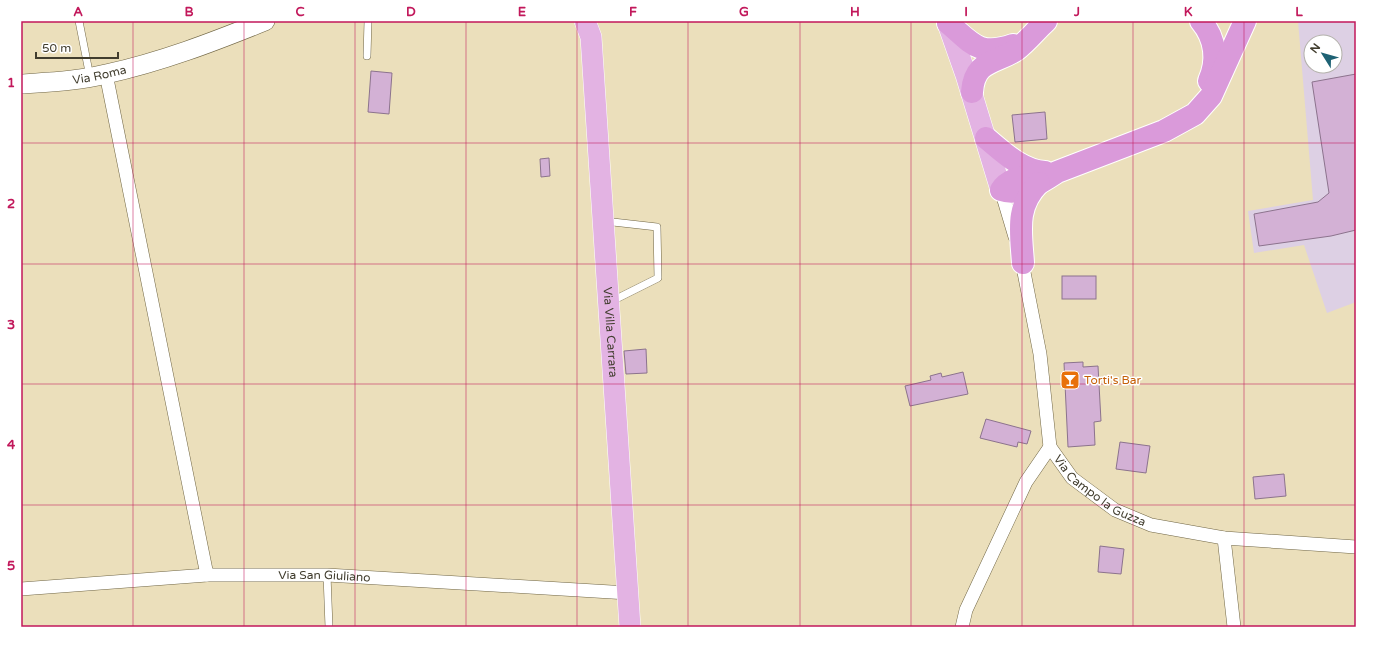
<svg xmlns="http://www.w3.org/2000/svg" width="1377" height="648" font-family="'Varela Round',sans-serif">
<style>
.commercial{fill:#ddd0e4;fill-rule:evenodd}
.building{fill:#d3b1d5;stroke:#8c738d}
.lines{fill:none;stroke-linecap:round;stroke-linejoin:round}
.service-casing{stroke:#706645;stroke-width:8}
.minor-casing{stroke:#706645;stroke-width:14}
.secondary-casing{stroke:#706645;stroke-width:20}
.primary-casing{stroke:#fff;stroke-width:22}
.trunk-casing{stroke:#fff;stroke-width:24}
.service{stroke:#fff;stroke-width:7}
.minor{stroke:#fff;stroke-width:13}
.secondary{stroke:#fff;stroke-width:19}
.primary{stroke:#e3b3e3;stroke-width:21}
.trunk{stroke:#da9ada;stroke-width:22}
.grid{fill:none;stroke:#c2185b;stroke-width:1;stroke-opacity:0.55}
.labels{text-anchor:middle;stroke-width:3;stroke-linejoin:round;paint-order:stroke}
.street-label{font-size:12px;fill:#413d2e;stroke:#fff}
.food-label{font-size:12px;fill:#c56008;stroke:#fff;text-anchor:start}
.neatline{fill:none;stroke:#c2185b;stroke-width:1.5}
.grid-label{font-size:13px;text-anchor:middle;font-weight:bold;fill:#c2185b}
</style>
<rect width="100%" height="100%" fill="#ebdfbb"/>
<path class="commercial" d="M1298,21H1356V302L1327,313L1304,245L1254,253L1248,211L1313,200ZM1311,42H1335V66H1311Z"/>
<g class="building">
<path d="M371,71L392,73L389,114L368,112Z"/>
<path d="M1356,74V230L1331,236L1259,246L1254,214L1318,202L1329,193L1312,82Z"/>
<path d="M1045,112L1047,139L1015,142L1012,115Z"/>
<path d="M549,158L550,176L541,177L540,159Z"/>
<rect x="1062" y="276" width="34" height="23"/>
<path d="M646,349L647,373L626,374L624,351Z"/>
<path d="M1083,362V367L1098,366L1101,421L1094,422L1095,445L1068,447L1064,363Z"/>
<path d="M963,372L968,394L910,406L905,386L931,380L930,376L941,373L942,377Z"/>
<path d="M986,419L1031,431L1027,444L1018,442L1017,447L980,438Z"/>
<path d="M1120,442L1150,446L1146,473L1116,469Z"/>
<path d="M1284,474L1286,496L1255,499L1253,477Z"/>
<path d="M1100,546L1124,549L1121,574L1098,572Z"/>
</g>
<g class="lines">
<g class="service-casing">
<g id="service">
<path d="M79,21L90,77"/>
<path d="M367,56L368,21"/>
<path d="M604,221L657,227L658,278L610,302"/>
<path d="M327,575L329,627"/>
</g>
</g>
<g class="minor-casing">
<g id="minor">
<path d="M106,74L207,575"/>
<path d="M1001,190L1015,237"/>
<path d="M1021,257L1040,354L1050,447"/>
<path d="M1224,538L1234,627"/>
<path id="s1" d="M21,589L207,575H327L628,593"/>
<path id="s2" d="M962,627L966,610L1026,482L1050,447L1072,478L1115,510L1151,525L1224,538L1356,547"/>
</g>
</g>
<g class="secondary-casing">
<g id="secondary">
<path id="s3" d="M21,84C49,82 78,81 106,74C161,62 213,42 265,21"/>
</g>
</g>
<g class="primary-casing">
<g id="primary">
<path id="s4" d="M585,21L591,37L630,627"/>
<path d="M947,21L966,75L1001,190"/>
</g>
</g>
<g class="trunk-casing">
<g id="trunk">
<path d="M1201,21C1216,39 1218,61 1209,81"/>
<path d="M948,23C972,43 978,57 1013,45"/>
<path d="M972,92C974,60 995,64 1016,50C1027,42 1036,30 1046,21"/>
<path d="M986,138C1003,152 1022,171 1045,172"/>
<path d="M1042,172C1028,176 1009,177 1001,190C1020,197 1042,182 1057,172L1164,131L1195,114L1211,96L1245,21"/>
<path d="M1023,263C1021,232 1015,207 1039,183"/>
</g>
</g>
<use href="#service" class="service"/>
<use href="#minor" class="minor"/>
<use href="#secondary" class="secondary"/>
<use href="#primary" class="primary"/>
<use href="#trunk" class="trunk"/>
</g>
<path class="grid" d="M133,21V627M244,21V627M355,21V627M466,21V627M577,21V627M688,21V627M800,21V627M911,21V627M1022,21V627M1133,21V627M1244,21V627M21,143H1356M21,264H1356M21,384H1356M21,505H1356"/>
<defs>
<g id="bar-square" transform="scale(1)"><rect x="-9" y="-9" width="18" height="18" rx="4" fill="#e8710a" stroke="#fff"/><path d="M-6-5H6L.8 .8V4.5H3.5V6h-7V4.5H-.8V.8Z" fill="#fff"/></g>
</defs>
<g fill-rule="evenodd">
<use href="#bar-square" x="1070" y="380"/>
</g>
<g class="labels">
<g class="street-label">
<text dy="4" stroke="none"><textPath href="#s3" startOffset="79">Via Roma</textPath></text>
<text dy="4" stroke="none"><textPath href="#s4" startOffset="313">Via Villa Carrara</textPath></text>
<text dy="4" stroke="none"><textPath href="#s2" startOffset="269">Via Campo la Guzza</textPath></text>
<text dy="4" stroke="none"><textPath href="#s1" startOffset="304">Via San Giuliano</textPath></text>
</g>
<g class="food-label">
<text x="1084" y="384">Torti's Bar</text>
</g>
</g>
<rect width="1377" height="648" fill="none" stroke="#ffffff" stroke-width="44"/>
<g transform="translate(1323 54) rotate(307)"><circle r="19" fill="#ffffff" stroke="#b3b1ab"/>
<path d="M0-3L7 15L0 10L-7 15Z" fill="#1e6274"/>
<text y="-6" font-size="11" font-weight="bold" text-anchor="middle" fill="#413d2e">N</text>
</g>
<path d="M36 52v6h82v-6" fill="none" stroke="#413d2e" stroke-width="2"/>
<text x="42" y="52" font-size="12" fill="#413d2e" stroke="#ffffff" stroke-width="3" paint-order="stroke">50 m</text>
<rect x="22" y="22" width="1333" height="604" class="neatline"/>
<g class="grid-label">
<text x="78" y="16">A</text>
<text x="189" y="16">B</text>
<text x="300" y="16">C</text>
<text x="411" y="16">D</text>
<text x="522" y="16">E</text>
<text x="633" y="16">F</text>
<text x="744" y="16">G</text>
<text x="855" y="16">H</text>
<text x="966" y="16">I</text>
<text x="1077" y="16">J</text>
<text x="1188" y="16">K</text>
<text x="1299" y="16">L</text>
<text x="11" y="87">1</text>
<text x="11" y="208">2</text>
<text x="11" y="329">3</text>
<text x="11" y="449">4</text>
<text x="11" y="570">5</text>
</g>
</svg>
